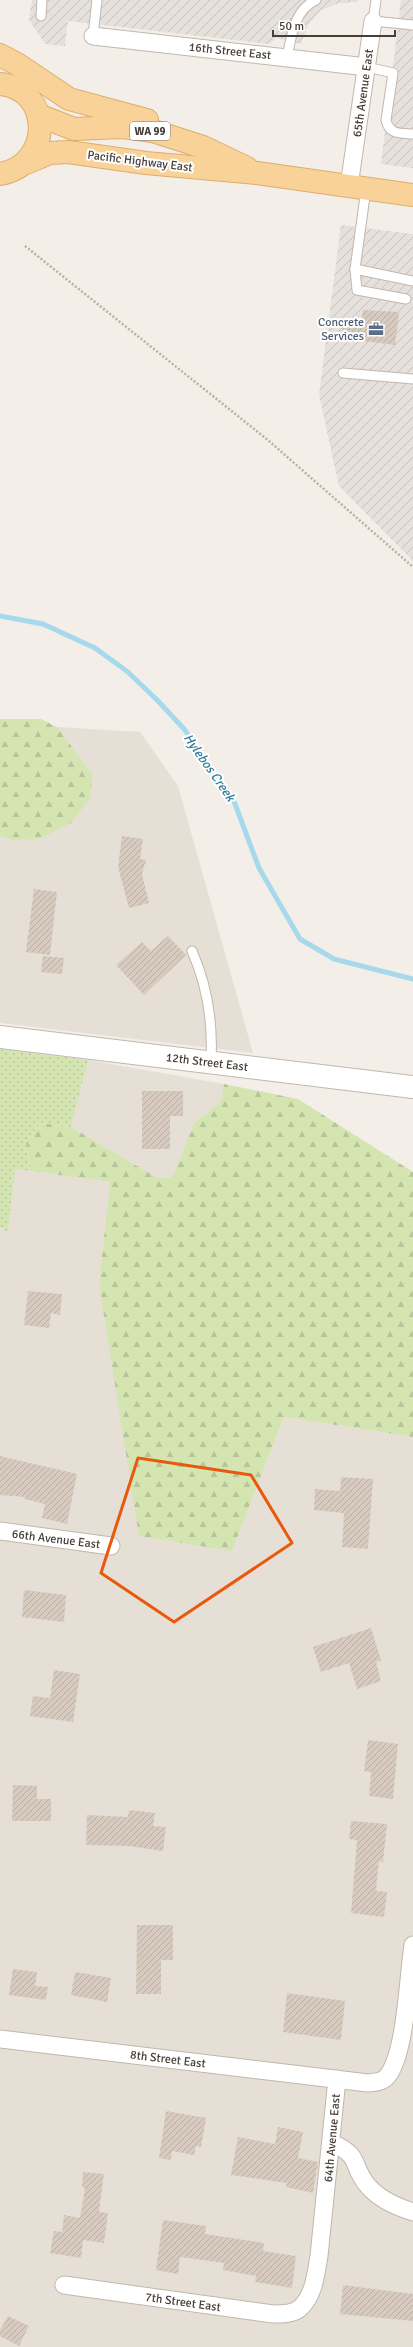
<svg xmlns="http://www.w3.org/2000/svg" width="413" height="2347" font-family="Signika,sans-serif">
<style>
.residential{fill:#e6dfd6}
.industrial{fill:url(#industrial-furrows)}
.grass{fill:url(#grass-dots)}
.forest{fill:url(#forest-firs)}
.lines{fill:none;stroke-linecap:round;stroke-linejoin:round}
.stream{stroke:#a7d9ed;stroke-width:5}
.building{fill:url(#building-hatch)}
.service-casing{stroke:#c1b7ad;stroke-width:11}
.minor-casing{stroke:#c1b7ad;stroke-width:19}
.tertiary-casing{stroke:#c1b7ad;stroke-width:24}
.primary-casing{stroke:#dead6b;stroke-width:24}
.path{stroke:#bfae9c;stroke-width:2.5;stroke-dasharray:2 2;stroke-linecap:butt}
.service{stroke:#fff;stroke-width:9}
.minor{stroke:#fff;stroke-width:17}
.tertiary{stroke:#fff;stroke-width:22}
.primary{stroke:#f9d29a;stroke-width:22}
.marked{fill:none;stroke:#e8590c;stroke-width:3;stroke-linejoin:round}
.labels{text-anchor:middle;stroke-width:4;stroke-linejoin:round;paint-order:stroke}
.shield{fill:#fff;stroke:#7e7873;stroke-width:1}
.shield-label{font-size:11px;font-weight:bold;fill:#463e37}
.street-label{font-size:12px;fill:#463e37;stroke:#fff}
.service-label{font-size:12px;fill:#4e5e75;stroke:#fff;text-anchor:end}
.water-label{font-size:13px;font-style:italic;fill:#317d9c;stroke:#fff}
</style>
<defs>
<pattern id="industrial-furrows" width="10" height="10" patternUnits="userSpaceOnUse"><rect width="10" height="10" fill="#e5e0dc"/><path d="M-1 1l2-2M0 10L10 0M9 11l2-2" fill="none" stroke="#c6c1bd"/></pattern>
<pattern id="grass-dots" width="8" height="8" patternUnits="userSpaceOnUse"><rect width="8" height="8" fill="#d4e5b2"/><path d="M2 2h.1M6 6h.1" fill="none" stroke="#b7c69a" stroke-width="1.8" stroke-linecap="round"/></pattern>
<pattern id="forest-firs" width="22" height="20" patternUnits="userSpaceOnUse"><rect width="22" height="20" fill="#d4e5b2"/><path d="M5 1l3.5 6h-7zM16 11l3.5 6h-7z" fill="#b7c69a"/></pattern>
<pattern id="building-hatch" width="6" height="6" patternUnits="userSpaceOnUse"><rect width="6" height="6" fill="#d7cbc0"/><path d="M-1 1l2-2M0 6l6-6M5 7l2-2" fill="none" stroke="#baafa6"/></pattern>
</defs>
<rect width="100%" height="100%" fill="#f3eee7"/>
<g class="residential">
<path d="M57,727L140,732L178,786L253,1053L0,1023V836L12,840L93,775Z"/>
<path d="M88,1060L224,1084L221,1101L194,1123L172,1178L156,1177L71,1127Z"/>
<path d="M15,1169L110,1182L99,1284L232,1551L284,1417L413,1437V2347H0V1227L8,1231Z"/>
</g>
<g class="industrial">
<path d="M32,0H358L357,2L339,3L321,10L308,25L301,44L276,38L270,44L68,21L65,46L45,44L29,20Z"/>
<path d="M401,0H413V168L381,164Z"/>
<path d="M341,225L413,234V561L339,486L319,395Z"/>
</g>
<path class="grass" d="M0,1049L88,1060L71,1127L40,1123L26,1143L30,1171L15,1169L8,1232L0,1227Z"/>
<g class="forest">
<path d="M0,719H41L57,727L93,775L89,800L71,823L39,839L12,840L0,836Z"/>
<path d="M224,1084L298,1099L413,1172V1437L284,1417L232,1551L139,1536L99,1284L110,1182L30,1171L26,1143L40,1123L71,1127L156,1177L172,1178L194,1123L221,1101Z"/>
</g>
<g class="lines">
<path class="stream" d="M0,616L43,624L95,648L128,672L158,701L185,730L206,765L232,796L259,868L300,939L334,959L413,979"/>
</g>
<g class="building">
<path d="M363,310L399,312L395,345L341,338L344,322L361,324Z"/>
<path d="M122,836L143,839L140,859L146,860L142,874L149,903L129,908L118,867Z"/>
<path d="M34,889L57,892L50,955L26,952Z"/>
<path d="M168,936L186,955L144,995L116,965L142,942L151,951Z"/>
<path d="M43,956L64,958L62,974L41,972Z"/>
<path d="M142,1091H183V1116H170V1149H142Z"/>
<path d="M28,1291L62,1294L60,1315L51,1313L49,1328L24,1325Z"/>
<path d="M0,1456L77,1474L67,1524L42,1518L45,1504L25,1499V1497L0,1495Z"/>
<path d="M341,1477L373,1479L368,1549L342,1547L344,1513L314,1510L315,1489L340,1491Z"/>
<path d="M24,1590L66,1595L64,1622L22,1617Z"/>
<path d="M371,1628L381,1660L376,1662L381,1681L357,1689L349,1663L321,1672L313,1647Z"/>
<path d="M54,1670L80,1674L73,1722L30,1716L33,1696L50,1698Z"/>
<path d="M368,1740L398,1744L393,1799L369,1796L371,1772L364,1771Z"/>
<path d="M13,1785L37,1786V1799H51V1821H12Z"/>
<path d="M129,1810L155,1813L153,1826L166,1827L163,1851L129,1846L86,1845L87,1815L128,1817Z"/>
<path d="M351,1821L387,1824L383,1862L379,1861L376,1891L387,1892L384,1917L351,1913L357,1840L349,1839Z"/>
<path d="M137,1925H173V1960H161V1994H136Z"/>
<path d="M13,1969L37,1972L35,1986L48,1987L46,2000L9,1995Z"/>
<path d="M75,1972L111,1978L107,2002L71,1995Z"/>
<path d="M287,1993L345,2001L341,2040L283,2032Z"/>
<path d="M166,2111L206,2118L201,2147L196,2146L194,2155L172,2151L171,2160L159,2158Z"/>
<path d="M278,2127L303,2132L298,2158L318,2162L313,2193L286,2187L287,2183L231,2175L238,2137L275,2144Z"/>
<path d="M83,2172L104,2174L99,2212L108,2213L104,2243L83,2240L81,2258L50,2253L54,2231L62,2232L64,2215L80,2218L85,2188L82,2187Z"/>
<path d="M163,2220L206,2226L205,2234L264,2243L263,2251L296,2256L292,2288L255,2282L256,2276L223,2270L224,2263L180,2257L178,2274L156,2270Z"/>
<path d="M343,2285L413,2294V2321L340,2314Z"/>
<path d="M8,2316L29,2326L19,2346L0,2336V2330Z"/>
</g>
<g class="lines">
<g class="service-casing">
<g id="service">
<path d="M376,0L373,21L413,25"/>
<path d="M41,16L42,0"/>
<path d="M93,36L97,0"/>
<path d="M287,58C291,37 294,10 316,0"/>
<path d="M367,67L393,73L386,120C389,135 401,133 413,134"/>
<path d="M366,189L355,269L413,281"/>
<path d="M355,269L357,290L406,299"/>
<path d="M343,373L413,379"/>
<path d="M192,951C208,987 213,1024 211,1062"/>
</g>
</g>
<g class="minor-casing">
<g id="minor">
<path d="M93,36L367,67"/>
<path d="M349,186L373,21"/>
<path d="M0,1531L111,1546"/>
<path d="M0,2039L368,2083C377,2082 384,2082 389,2074C406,2049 408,1977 413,1945"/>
<path d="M332,2143C363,2157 350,2165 368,2186C379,2199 397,2207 413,2212"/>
<path d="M64,2285L273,2314C282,2314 294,2314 300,2308C314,2296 316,2273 319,2256L337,2079"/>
</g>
</g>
<g class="tertiary-casing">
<path id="tertiary" d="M0,1037L413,1087"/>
</g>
<g class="primary-casing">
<g id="primary">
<path d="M0,55L17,64L69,99L147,120"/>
<path d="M0,84C53,89 53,165 0,174"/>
<path d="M38,115L74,129L123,127L153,131L203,147L247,168"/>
<path d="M26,163L50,153L68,152L146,163L257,173L413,195"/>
</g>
</g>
<path class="path" d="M25,246L269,441L413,567"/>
<use href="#service" class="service"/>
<use href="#minor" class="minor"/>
<use href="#tertiary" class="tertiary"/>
<use href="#primary" class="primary"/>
</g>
<path class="marked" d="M138,1458L251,1475L292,1543L174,1622L101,1573Z"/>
<defs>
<g id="office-bare" transform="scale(1.2)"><path d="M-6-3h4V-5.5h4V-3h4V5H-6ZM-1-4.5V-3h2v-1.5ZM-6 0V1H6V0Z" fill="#5c6f8a" stroke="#fff" stroke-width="2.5" paint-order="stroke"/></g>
</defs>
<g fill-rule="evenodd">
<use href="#office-bare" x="376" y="329"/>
</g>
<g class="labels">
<rect class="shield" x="130" y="122" width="40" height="18" rx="3"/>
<g class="shield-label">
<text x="150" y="135">WA 99</text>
</g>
<g class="street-label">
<text transform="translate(230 51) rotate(6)" y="4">16th Street East</text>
<text transform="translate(363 93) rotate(-82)" y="4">65th Avenue East</text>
<text transform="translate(140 161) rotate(7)" y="4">Pacific Highway East</text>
<text transform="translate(207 1062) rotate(7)" y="4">12th Street East</text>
<text transform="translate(56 1539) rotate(7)" y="4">66th Avenue East</text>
<text transform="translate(168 2059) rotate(7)" y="4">8th Street East</text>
<text transform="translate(332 2138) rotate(-85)" y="4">64th Avenue East</text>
<text transform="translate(183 2302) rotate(8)" y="4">7th Street East</text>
</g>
<g class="service-label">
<text x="364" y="326">Concrete<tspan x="364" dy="14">Services</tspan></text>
</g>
<g class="water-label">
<text transform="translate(210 767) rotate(55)" y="5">Hylebos Creek</text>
</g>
</g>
<path d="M273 30v6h122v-6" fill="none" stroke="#463e37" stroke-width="2"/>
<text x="279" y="30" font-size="12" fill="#463e37" stroke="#ffffff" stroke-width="3" paint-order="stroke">50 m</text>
</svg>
